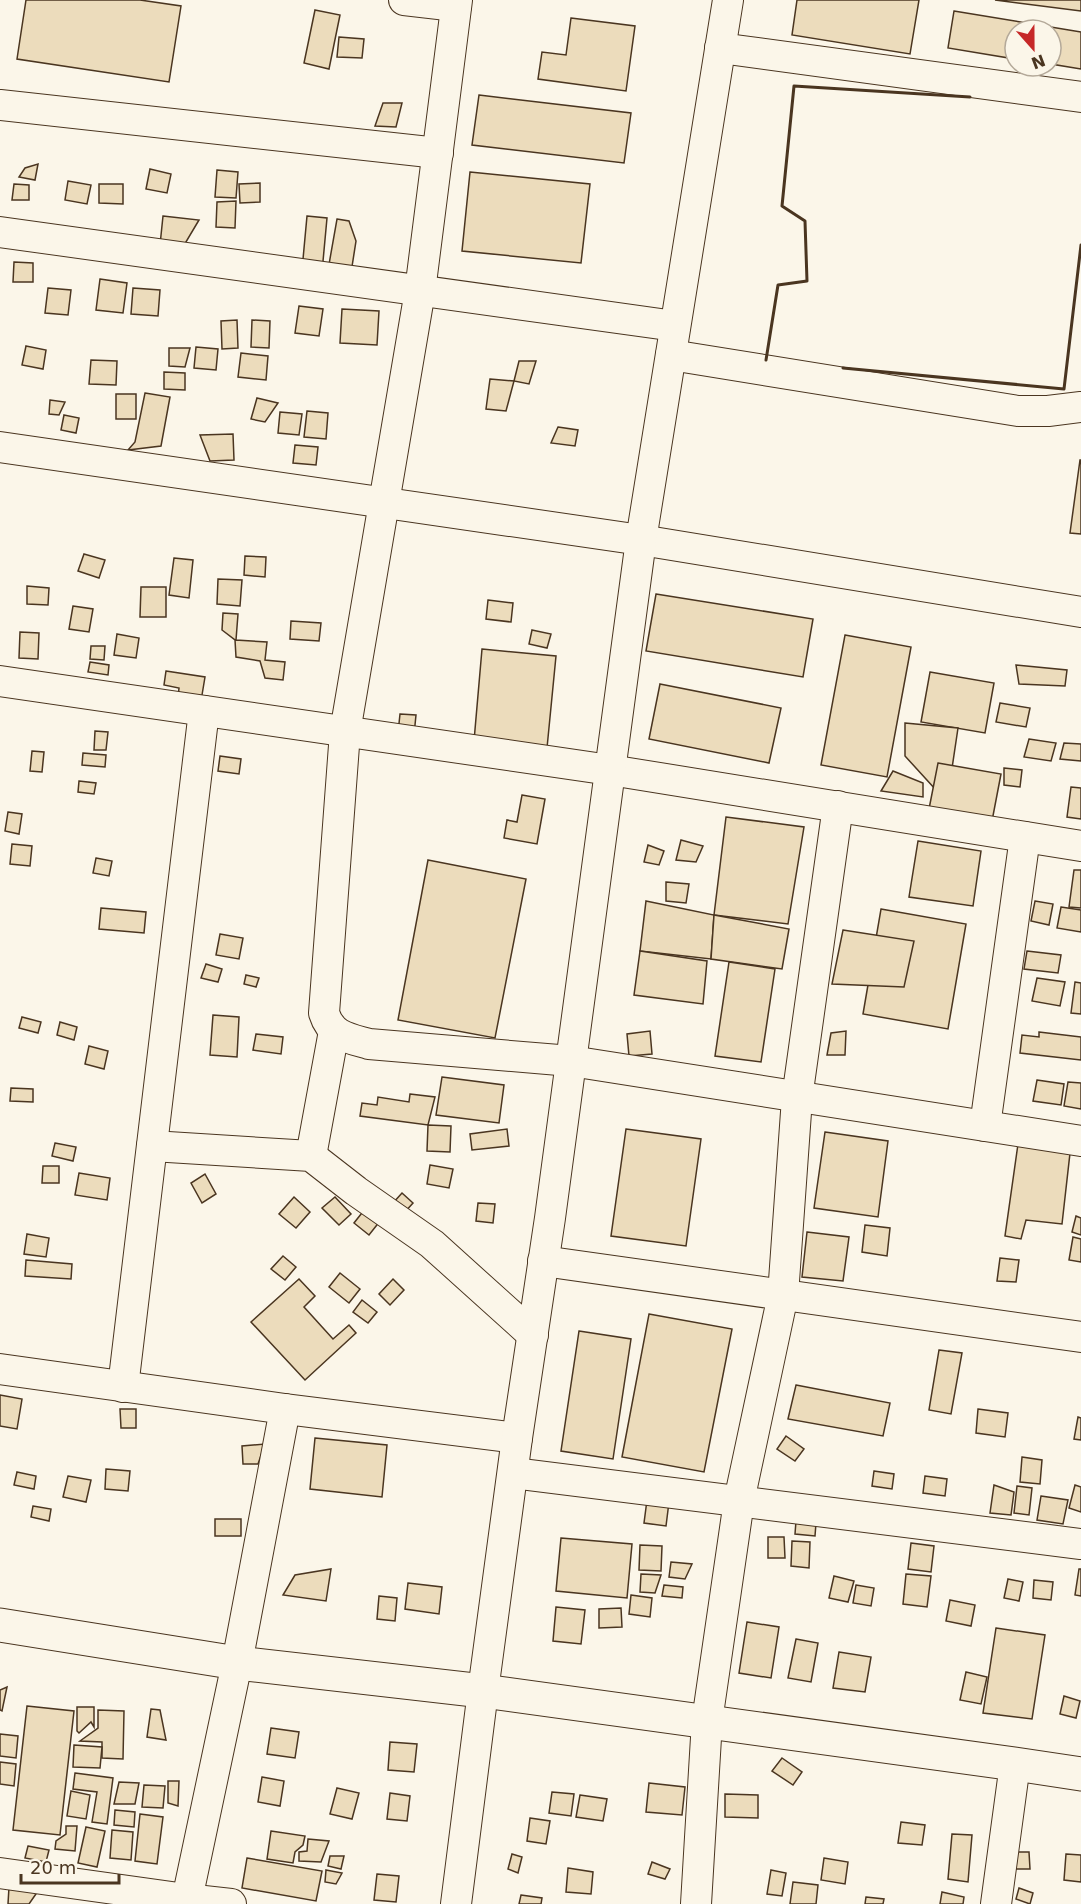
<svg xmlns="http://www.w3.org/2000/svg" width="1081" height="1904" font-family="'DejaVu Sans',sans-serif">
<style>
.building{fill:#ecdcbc;stroke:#4a3520;stroke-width:1.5}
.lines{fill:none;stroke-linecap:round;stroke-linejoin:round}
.street-casing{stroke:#4a3520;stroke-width:32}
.secondary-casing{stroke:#4a3520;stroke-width:35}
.street{stroke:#fbf6e9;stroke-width:30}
.secondary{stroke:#fbf6e9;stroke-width:33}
.wall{stroke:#4a3520;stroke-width:3}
</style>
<rect width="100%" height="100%" fill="#fbf6e9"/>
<g class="building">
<path d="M26,0H140L181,6L169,82L17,59Z"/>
<path d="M797,0H919L910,54L792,35Z"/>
<path d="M995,0H1081V11Z"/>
<path d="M315,10L340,15L329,69L304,63Z"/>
<path d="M954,11L1081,32V69L1051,64V30H1015V59L948,48Z"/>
<path d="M571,18L635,26L626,91L538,79L542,52L566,55Z"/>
<path d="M339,37L364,39L362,58L337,57Z"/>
<path d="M479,95L631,113L624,163L472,145Z"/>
<path d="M383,103H402L396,127L375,126Z"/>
<path d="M38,164L35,180L19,177L25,168Z"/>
<path d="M150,169L171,174L167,193L146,189Z"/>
<path d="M217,170L238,172L236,198L215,197Z"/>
<path d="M470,172L590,184L581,263L462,251Z"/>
<path d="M68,181L91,185L87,204L65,200Z"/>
<path d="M260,183V202L240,203L239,184Z"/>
<path d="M14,184L29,185V200H12Z"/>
<path d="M99,184H123V204L99,203Z"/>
<path d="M236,201L235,228L216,227L217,202Z"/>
<path d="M163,216L199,220L183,247L160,245Z"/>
<path d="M307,216L327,218L322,272L302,270Z"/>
<path d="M337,219L349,221L356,241L351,273L328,270Z"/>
<path d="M14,262L33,263V282H13Z"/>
<path d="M100,279L127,283L123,313L96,310Z"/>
<path d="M48,288L71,290L68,315L45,313Z"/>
<path d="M133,288L160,290L158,316L131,314Z"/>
<path d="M299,306L323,309L319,336L295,333Z"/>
<path d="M342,309L379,311L377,345L340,343Z"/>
<path d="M237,320L238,348L222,349L221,321Z"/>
<path d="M252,320L270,321L269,348L251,347Z"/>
<path d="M26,346L46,350L43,369L22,365Z"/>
<path d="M196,347L218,349L216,370L194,368Z"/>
<path d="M169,348H190L185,367L169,366Z"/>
<path d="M241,353L268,356L266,380L238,377Z"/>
<path d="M91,360L117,361L116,385L89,384Z"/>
<path d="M519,361H536L529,384L514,381Z"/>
<path d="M164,372L185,373V390L164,389Z"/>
<path d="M490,379L514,381L506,411L486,409Z"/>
<path d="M145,393L170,397L161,446L128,450L135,442Z"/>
<rect x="116" y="394" width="20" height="25"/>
<path d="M257,398L278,403L265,422L251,419Z"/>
<path d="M50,400L65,402L59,415L49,414Z"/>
<path d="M307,411L328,413L326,439L304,437Z"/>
<path d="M280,412L302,414L299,435L278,433Z"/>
<path d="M64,415L79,418L76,433L61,430Z"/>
<path d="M558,427L578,430L575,446L551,443Z"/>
<path d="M233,434L234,460L210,461L200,435Z"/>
<path d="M295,445L318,447L316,465L293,463Z"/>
<path d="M1080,460H1081V534L1070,533Z"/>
<path d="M84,554L105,560L99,578L78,571Z"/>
<path d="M245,556L266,557L265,577L244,575Z"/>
<path d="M174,558L193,560L189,598L169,595Z"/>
<path d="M218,579L242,580L240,606L217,604Z"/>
<path d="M27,586L49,588L48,605L27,604Z"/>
<path d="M141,587H166V617H140Z"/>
<path d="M656,594L813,619L803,677L646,651Z"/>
<path d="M488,600L513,603L511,622L486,619Z"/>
<path d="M73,606L93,609L89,632L69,629Z"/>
<path d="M223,613L238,614L236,640L267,642L265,660L285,662L283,680L265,678L260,661L236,657L235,640L222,630Z"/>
<path d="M291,621L321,623L319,641L290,639Z"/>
<path d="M532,630L551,634L547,648L529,644Z"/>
<path d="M20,632L39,633L38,659L19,658Z"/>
<path d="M117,634L139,638L136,658L114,655Z"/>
<path d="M845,635L911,647L887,777L821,765Z"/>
<path d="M91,646H105L104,660L90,659Z"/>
<path d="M482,649L556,656L547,748L474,741Z"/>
<path d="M90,662L109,665L108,675L88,672Z"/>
<path d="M1016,665L1067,670L1065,686L1019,684Z"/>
<path d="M166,671L205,677L201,701L178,697L179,688L164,685Z"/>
<path d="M930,672L994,683L985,733L921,722Z"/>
<path d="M660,684L781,708L769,763L649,739Z"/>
<path d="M1000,703L1030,708L1026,727L996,722Z"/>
<path d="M400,714L416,715L414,735L398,733Z"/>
<path d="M905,723L958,728L947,802L905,756Z"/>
<path d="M95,731L108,732L106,750H94Z"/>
<path d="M1029,739L1056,743L1051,761L1024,757Z"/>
<path d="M1064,743L1081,744V761L1060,759Z"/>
<path d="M32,751L44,752L42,772L30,771Z"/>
<path d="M83,753L106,755L105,767L82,765Z"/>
<path d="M220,756L241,759L239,774L218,771Z"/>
<path d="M938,763L1001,774L992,821L929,809Z"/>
<path d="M1004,768L1022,770L1020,787L1004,785Z"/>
<path d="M893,771L923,783V797L881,791Z"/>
<path d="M79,781L96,783L94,794L78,792Z"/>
<path d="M1071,787L1081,788V819L1067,817Z"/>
<path d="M522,795L545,799L537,844L504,838L507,820L517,822Z"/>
<path d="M8,812L22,814L19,834L5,831Z"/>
<path d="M726,817L804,827L788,924L714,915Z"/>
<path d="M681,840L703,846L696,862L676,860Z"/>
<path d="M918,841L981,851L973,906L909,897Z"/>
<path d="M12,844L32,846L30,866L10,864Z"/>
<path d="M648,845L664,851L659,865L644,862Z"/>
<path d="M96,858L112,861L109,876L93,873Z"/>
<path d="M428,860L526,879L495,1038L398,1020Z"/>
<path d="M1074,870H1081V908L1069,907Z"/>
<path d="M666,882L689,884L686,903L666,901Z"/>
<path d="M646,901L714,915L711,959L640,951Z"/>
<path d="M1035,901L1053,904L1049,925L1031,921Z"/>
<path d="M1061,907L1081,910V932L1057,928Z"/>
<path d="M101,908L146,912L144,933L99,929Z"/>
<path d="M881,909L966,924L948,1029L863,1014Z"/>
<path d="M714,915L789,929L782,969L711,959Z"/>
<path d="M843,930L914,941L904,987L832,984Z"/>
<path d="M220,934L243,938L239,959L216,955Z"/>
<path d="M640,951L707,961L703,1004L634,995Z"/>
<path d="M1027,951L1061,955L1058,973L1024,969Z"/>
<path d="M729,962L775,969L761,1062L715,1056Z"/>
<path d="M206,964L222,969L218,982L201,978Z"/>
<path d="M246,975L259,978L256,987L244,984Z"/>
<path d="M1037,978L1065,982L1060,1006L1032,1001Z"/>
<path d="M1075,982L1081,983V1014L1071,1013Z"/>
<path d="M213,1015L239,1017L237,1057L210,1055Z"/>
<path d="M22,1017L41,1022L38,1033L19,1028Z"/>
<path d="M60,1022L77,1027L74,1040L57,1035Z"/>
<path d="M650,1031L652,1054L629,1056L627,1034Z"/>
<path d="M846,1031L845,1055H827L831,1033Z"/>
<path d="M1039,1032L1081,1037V1060L1020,1053L1022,1035L1039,1037Z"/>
<path d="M256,1034L283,1037L281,1054L253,1050Z"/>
<path d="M89,1046L108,1051L104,1069L85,1064Z"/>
<path d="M442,1077L504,1085L499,1123L436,1115Z"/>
<path d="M1037,1080L1064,1084L1061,1105L1033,1101Z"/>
<path d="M1068,1082L1081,1083V1109L1064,1106Z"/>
<path d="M11,1088L33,1089V1102L10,1101Z"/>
<path d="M410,1094L435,1097L428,1125L360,1116L362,1103L377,1105L378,1097L409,1102Z"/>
<path d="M428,1125L451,1126L450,1152L427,1151Z"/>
<path d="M507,1129L509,1146L472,1150L470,1134Z"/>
<path d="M626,1129L701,1139L686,1246L611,1236Z"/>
<path d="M825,1132L888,1141L878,1217L814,1208Z"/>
<path d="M55,1143L76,1147L73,1161L52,1156Z"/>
<path d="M1018,1144L1070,1153L1062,1224L1026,1220L1021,1239L1005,1236Z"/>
<path d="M430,1165L453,1169L449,1188L427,1184Z"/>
<path d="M43,1166H59V1183H42Z"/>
<path d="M79,1173L110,1178L107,1200L75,1195Z"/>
<path d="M205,1174L216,1194L202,1203L191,1183Z"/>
<path d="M402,1193L413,1203L404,1213L393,1203Z"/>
<path d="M294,1197L310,1212L296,1228L279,1214Z"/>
<path d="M335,1197L351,1214L339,1225L322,1208Z"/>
<path d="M478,1203L495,1204L493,1223L476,1221Z"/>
<path d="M365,1209L380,1221L369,1235L354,1223Z"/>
<path d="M1076,1216L1081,1218V1235L1072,1232Z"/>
<path d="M865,1225L890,1228L887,1256L862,1252Z"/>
<path d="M807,1232L849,1237L843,1281L802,1277Z"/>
<path d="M27,1234L49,1238L46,1257L24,1254Z"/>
<path d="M1073,1237L1081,1239V1262L1069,1260Z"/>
<path d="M283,1256L296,1267L285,1280L271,1269Z"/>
<path d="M1000,1258L1019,1260L1016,1282L997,1281Z"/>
<path d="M26,1260L72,1264L71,1279L25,1276Z"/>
<path d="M340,1273L360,1289L349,1303L329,1287Z"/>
<path d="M299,1279L315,1296L304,1307L333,1339L349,1325L356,1333L305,1380L251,1322Z"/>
<path d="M393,1279L404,1290L390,1305L379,1294Z"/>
<path d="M362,1300L377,1312L368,1323L353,1312Z"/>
<path d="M649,1314L732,1329L704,1472L622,1457Z"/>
<path d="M579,1331L631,1339L613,1459L561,1451Z"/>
<path d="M939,1350L962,1353L951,1414L929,1410Z"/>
<path d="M796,1385L890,1403L883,1436L788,1419Z"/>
<path d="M0,1395L22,1399L17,1429L0,1426Z"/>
<path d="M120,1409H136V1428H121Z"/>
<path d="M978,1409L1008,1413L1005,1437L976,1433Z"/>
<path d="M1078,1417L1081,1418V1440L1074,1439Z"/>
<path d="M786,1436L804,1449L795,1461L777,1449Z"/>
<path d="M315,1438L387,1445L382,1497L310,1489Z"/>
<path d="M265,1444L258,1464H243L242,1446Z"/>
<path d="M1022,1457L1042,1460L1040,1484L1020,1482Z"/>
<path d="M106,1469L130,1471L128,1491L105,1489Z"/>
<path d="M874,1471L894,1474L892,1489L872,1486Z"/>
<path d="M17,1472L36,1476L34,1489L14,1485Z"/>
<path d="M68,1476L91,1480L86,1502L63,1497Z"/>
<path d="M925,1476L947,1479L945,1496L923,1493Z"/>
<path d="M994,1485L1014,1492L1011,1515L990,1513Z"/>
<path d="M1075,1485L1081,1487V1512L1069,1508Z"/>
<path d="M1017,1486L1032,1488L1029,1515L1014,1513Z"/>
<path d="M1041,1496L1068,1500L1063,1524L1037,1520Z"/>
<path d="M647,1500L669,1502L666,1526L644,1523Z"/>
<path d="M33,1506L51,1509L49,1521L31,1517Z"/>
<rect x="215" y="1519" width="26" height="17"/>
<path d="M796,1521L816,1523L815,1536L795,1534Z"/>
<path d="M768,1537H784L785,1558H768Z"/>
<path d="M561,1538L632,1544L627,1598L556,1591Z"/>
<path d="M792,1541L810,1542L809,1568L791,1566Z"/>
<path d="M911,1543L934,1546L931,1572L908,1569Z"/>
<path d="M640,1545L662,1546L661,1571L639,1570Z"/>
<path d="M671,1562L692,1564L685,1579L669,1577Z"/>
<path d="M331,1569L326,1601L283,1595L295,1575Z"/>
<path d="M1079,1569H1081V1596L1075,1595Z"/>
<path d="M641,1574L661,1575L655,1593L640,1592Z"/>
<path d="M906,1574L931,1576L927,1607L903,1604Z"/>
<path d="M834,1576L854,1581L848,1602L829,1598Z"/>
<path d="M1008,1579L1023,1582L1019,1601L1004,1598Z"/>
<path d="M1034,1580L1053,1582L1051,1600L1033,1598Z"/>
<path d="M408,1583L442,1587L439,1614L405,1609Z"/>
<path d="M664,1585L683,1587L682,1598L662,1596Z"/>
<path d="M856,1585L874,1588L871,1606L853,1603Z"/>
<path d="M631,1595L652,1598L650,1617L629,1614Z"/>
<path d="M379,1596L397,1598L395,1621L377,1619Z"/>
<path d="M950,1600L975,1605L971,1626L946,1621Z"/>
<path d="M556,1607L585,1610L581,1644L553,1641Z"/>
<path d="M621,1608L622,1627L599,1628V1609Z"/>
<path d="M747,1622L779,1627L771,1678L739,1673Z"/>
<path d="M996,1628L1045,1635L1032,1719L983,1713Z"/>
<path d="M796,1639L818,1643L811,1682L788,1678Z"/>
<path d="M839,1652L871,1657L865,1692L833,1688Z"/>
<path d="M966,1672L987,1677L981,1704L960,1700Z"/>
<path d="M7,1687L2,1711L0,1710V1690Z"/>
<path d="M1064,1696L1080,1701L1076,1718L1060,1714Z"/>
<path d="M27,1706L74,1711L60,1835L13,1830Z"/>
<path d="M77,1707H94V1727L91,1722L79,1733L77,1731Z"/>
<path d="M151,1709L160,1710L166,1740L147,1737Z"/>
<path d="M98,1710L124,1711L123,1759L102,1758V1742L80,1741L98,1728Z"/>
<path d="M271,1728L299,1732L295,1758L267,1754Z"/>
<path d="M0,1734L18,1736L16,1758L0,1756Z"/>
<path d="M390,1742L417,1744L414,1772L388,1770Z"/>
<path d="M74,1745L102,1747L100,1768L73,1767Z"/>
<path d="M782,1758L802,1772L793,1785L772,1771Z"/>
<path d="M0,1762L16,1764L14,1786L0,1784Z"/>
<path d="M75,1773L113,1778L107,1824L92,1822L97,1792L73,1789Z"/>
<path d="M262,1777L284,1781L280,1806L258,1802Z"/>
<path d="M168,1781H179L178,1806L168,1803Z"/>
<path d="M119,1782L139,1783L135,1804H114Z"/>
<path d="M649,1783L685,1787L682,1815L646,1812Z"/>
<path d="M144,1785L165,1786L163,1808L142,1807Z"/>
<path d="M337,1788L359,1793L352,1819L330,1814Z"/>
<path d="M71,1791L90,1795L86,1819L67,1816Z"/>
<path d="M552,1792L574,1794L571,1816L549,1813Z"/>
<path d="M390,1793L410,1796L407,1821L387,1819Z"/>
<path d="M725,1794L758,1795V1818L725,1817Z"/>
<path d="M580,1795L607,1799L603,1821L576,1817Z"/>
<path d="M115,1810L135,1812L134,1827L114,1825Z"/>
<path d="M140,1814L163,1817L157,1864L135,1861Z"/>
<path d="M530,1818L550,1821L546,1844L527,1841Z"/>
<path d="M901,1822L925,1825L922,1845L898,1843Z"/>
<path d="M66,1826H77L75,1851L55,1849L56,1841L66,1834Z"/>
<path d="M86,1827L105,1831L97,1867L78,1863Z"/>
<path d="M112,1830L133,1832L131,1860L110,1858Z"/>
<path d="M271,1831L305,1836L303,1845L295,1852L293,1863L267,1859Z"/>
<path d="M952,1834L972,1835L968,1882L948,1879Z"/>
<path d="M308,1839L329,1841L321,1862L299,1861V1852L307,1851Z"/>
<path d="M28,1846L49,1850L46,1862L25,1858Z"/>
<path d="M1017,1852H1029L1030,1869H1016Z"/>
<path d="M512,1854L522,1857L518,1873L508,1869Z"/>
<path d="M1066,1854L1081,1855V1882L1064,1880Z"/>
<path d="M330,1856H344L341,1869L328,1866Z"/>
<path d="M247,1858L322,1871L316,1901L242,1888Z"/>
<path d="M824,1858L848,1862L845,1884L821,1880Z"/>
<path d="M652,1862L670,1869L665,1879L648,1874Z"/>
<path d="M568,1868L593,1872L591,1894L566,1892Z"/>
<path d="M326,1870L342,1873L336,1884L325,1882Z"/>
<path d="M771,1870L786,1873L782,1896L767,1894Z"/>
<path d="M377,1874L399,1876L396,1902L374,1900Z"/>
<path d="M793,1882L818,1885L816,1904H790Z"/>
<path d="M9,1887L38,1891L29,1904H8Z"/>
<path d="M1019,1888L1033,1893L1030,1904L1016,1899Z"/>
<path d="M942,1892L964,1897L963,1904H940Z"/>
<path d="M521,1895L542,1898L541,1904H519Z"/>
<path d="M866,1897L884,1899L883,1904H865Z"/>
</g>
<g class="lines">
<g class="street-casing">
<g id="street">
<path d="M404,0L456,6"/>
<path d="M457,0L420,291L345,732L324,1013C331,1036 348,1038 369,1044L571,1061L1081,1141"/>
<path d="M720,48L1081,97"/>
<path d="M0,105L438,153"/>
<path d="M0,232L675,326"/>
<path d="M671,355L1018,411H1048L1081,407"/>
<path d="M0,447L641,540L1081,612"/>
<path d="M0,681L610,770L1081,846"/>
<path d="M985,1126L1025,837"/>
<path d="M152,1146L311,1156L356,1191L432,1244L533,1335"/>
<path d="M311,1156L334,1031"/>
<path d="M543,1261L1081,1337"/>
<path d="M0,1369L285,1409L517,1438"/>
<path d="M123,1387L204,711"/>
<path d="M513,1473L1081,1544"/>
<path d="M0,1873L186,1899L231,1904"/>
<path d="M186,1904L237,1663L285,1409"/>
<path d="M456,1904L483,1691L517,1438L550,1218L641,540L728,0"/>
<path d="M696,1904L707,1721L739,1501L783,1295L797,1098L838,806"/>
<path d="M996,1904L1015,1764"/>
</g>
</g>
<g class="secondary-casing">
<path id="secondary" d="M0,1625L237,1663L483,1691L1015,1764L1081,1774"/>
</g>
<use href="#street" class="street"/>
<use href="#secondary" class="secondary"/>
<g class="wall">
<path d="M766,360L778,285L807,281L805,221L782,206L794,86L970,97"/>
<path d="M843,368L1064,389L1081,245"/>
</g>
</g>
<g transform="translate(1033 48) rotate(159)"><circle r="28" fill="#fbf6e9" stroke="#b4a999" stroke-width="1.5"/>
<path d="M0-4.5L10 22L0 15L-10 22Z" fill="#c62828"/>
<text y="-9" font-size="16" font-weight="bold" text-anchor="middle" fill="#4a3520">N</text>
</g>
<path d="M21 1874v9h98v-9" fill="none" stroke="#4a3520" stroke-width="3"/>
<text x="30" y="1874" font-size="18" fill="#4a3520" stroke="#fbf6e9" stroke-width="4.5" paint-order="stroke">20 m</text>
</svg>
